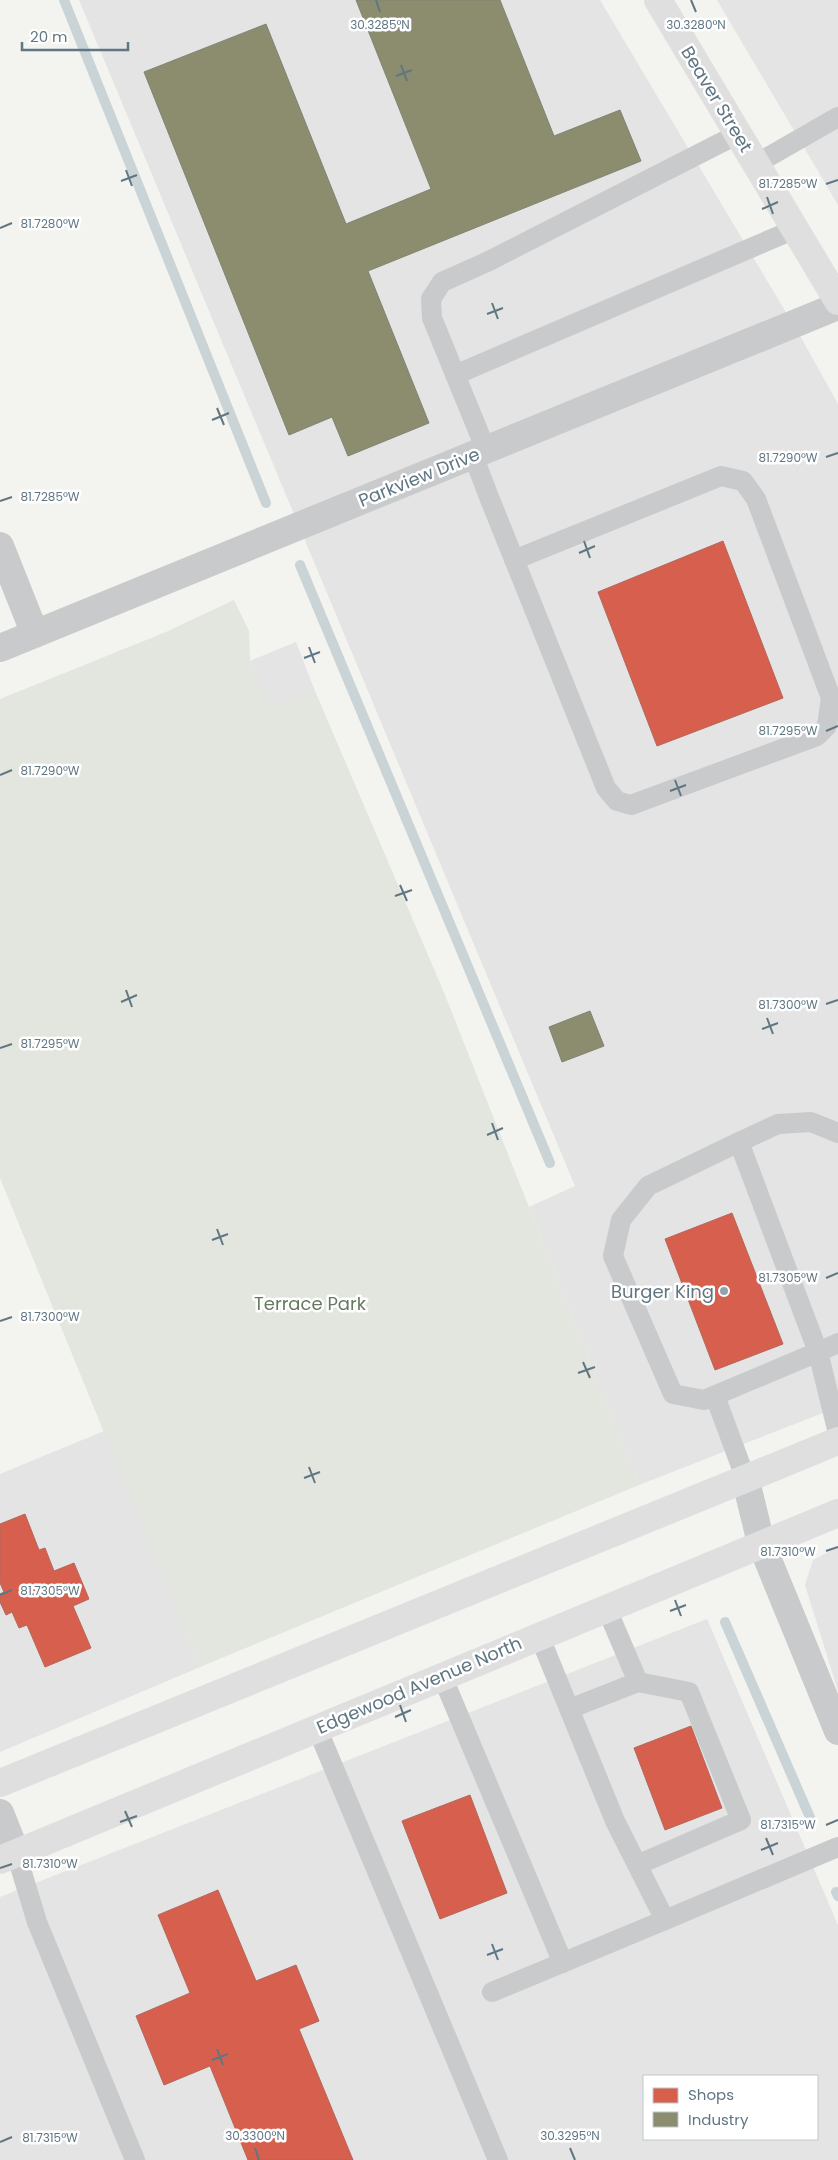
<svg xmlns="http://www.w3.org/2000/svg" width="838" height="2160" font-family="Poppins,sans-serif">
  <style>
    .built { fill: #e3e4e3; fill-rule: evenodd }
    .green { fill: #e2e6de }
    .shops { fill: #d6604d; stroke: #b3675d }
    .industry { fill: #8c8c6e; stroke: #7f8574 }
    .lines { fill: none; stroke-linecap: round; stroke-linejoin: round }
    .stream { stroke: #cad4d6; stroke-width: 10 }
    .lane { stroke: #c8cacb; stroke-width: 20 }
    .street { stroke: #c8cacb; stroke-width: 28 }
    .primary { stroke: #dedfde; stroke-width: 28 }
    .ticks { fill: none; stroke: #617683; stroke-width: 2 }
    .poi-dot { fill: #94a2a9; stroke: #fff; stroke-width: 2 }
    .labels { text-anchor: middle; dominant-baseline: central; stroke-width: 5; stroke-linejoin: round; paint-order: stroke }
    .street-label { font-size: 18px; fill: #617683; stroke: #fff }
    .poi-label { font-size: 18px; fill: #617683; stroke: #fff; text-anchor: end }
    .park-label { font-size: 18px; fill: #677960; stroke: #fff }
    .ticks-label { font-size: 12px; text-anchor: middle; fill: #617683; stroke: #fff; stroke-width: 5; stroke-linejoin: round; paint-order: stroke }
  </style>
  <rect width="100%" height="100%" fill="#f3f3f0"/>
  <!-- built -->
  <path class="built" d="M79,0H600L803,341L838,404V1407L639,1485L529,1207L575,1186Z
    M717,0H838V205Z
    M296,642L315,691L269,710L250,661Z
    M104,1431L200,1667L0,1752V1474Z
    M838,1547V1691L805,1585L813,1560Z
    M707,1619L838,1925V2160H0V1897ZM644,2076H817V2139H644Z"/>
  <!-- green -->
  <path class="green" d="M234,600L249,631L250,661L269,709L315,691L443,990L639,1485L200,1667L0,1178V699L166,632Z"/>
  <!-- shops -->
  <path class="shops" d="M723,541L783,698L657,746L598,592Z
    M732,1213L783,1344L715,1370L665,1239Z
    M25,1514L39,1550L45,1548L54,1571L74,1563L89,1599L73,1606L91,1648L45,1667L27,1625L19,1628L12,1612L6,1615L0,1602V1594L4,1592L0,1583V1524Z
    M691,1726L722,1808L665,1830L634,1748Z
    M470,1795L507,1893L440,1919L402,1821Z
    M218,1890L256,1981L296,1965L319,2021L299,2029L353,2160H248L210,2066L164,2085L136,2016L190,1993L158,1915Z"/>
  <!-- industry -->
  <path class="industry" d="M356,0H500L554,136L620,110L641,161L368,271L429,423L348,456L332,417L289,435L144,72L266,24L346,224L431,189Z
    M590,1011L604,1046L562,1062L549,1027Z"/>
  <g class="lines">
    <!-- stream -->
    <path class="stream" d="M64,0L266,503
      M300,565L550,1163
      M725,1622L812,1822
      M836,1892L838,1896"/>
    <!-- lane -->
    <path class="lane" d="M756,164L838,117
      M455,375L795,229
      M486,450L432,318L431,299L442,282L489,261L738,134
      M473,455L489,497L606,788L617,801L631,805L817,736L827,726L831,698L756,499L743,481L721,476L514,560
      M838,1133L811,1122L778,1124L739,1142L818,1352L838,1343
      M739,1142L648,1186L621,1220L613,1256L673,1394L704,1400L818,1352L838,1433
      M715,1396L745,1477
      M606,1607L638,1682L689,1692L741,1820L637,1865
      M539,1635L615,1821L665,1920L838,1847
      M442,1676L563,1963
      M569,1709L638,1682
      M317,1728L498,2160
      M16,1853L37,1922L135,2160
      M492,1992L665,1920"/>
    <!-- street -->
    <path class="street" d="M0,546L35,634
      M0,648L838,306
      M745,1477L761,1543L838,1731
      M0,1813L16,1853"/>
    <!-- primary -->
    <path class="primary" d="M658,0L838,301
      M0,1783L838,1441
      M0,1860L838,1513"/>
  </g>
  <!-- ticks -->
  <path class="ticks" d="M376,0L380,12M691,0L696,12M401,65L407,81M396,76L412,70M126,170L132,186M121,181L137,175M826,184L838,180M767,197L773,214M762,209L778,202M0,228L12,223M492,303L498,319M487,314L503,308M217,408L224,425M212,420L229,413M826,457L838,453M0,501L12,497M584,541L590,558M579,553L595,546M309,647L315,663M304,658L320,652M826,731L838,726M0,775L12,770M675,780L681,796M670,791L686,785M400,885L407,901M395,896L412,890M126,990L132,1007M121,1002L137,995M826,1004L838,1000M767,1018L773,1034M762,1029L778,1023M0,1048L12,1044M492,1123L498,1140M487,1135L503,1128M217,1229L223,1245M212,1240L228,1234M826,1278L838,1273M0,1321L12,1317M583,1362L590,1378M578,1373L595,1367M309,1467L315,1483M304,1478L320,1472M826,1551L838,1547M0,1595L12,1590M675,1600L681,1616M670,1611L686,1605M400,1705L406,1722M395,1717L411,1710M125,1811L132,1827M120,1822L137,1816M826,1825L838,1820M766,1838L773,1855M761,1850L778,1843M0,1868L12,1864M492,1944L498,1960M487,1955L503,1949M217,2049L223,2065M212,2060L228,2054M0,2142L12,2137M255,2148L259,2160M570,2148L575,2160"/>
  <!-- markers -->
  <circle class="poi-dot" cx="724" cy="1291" r="5"/>
  <g class="labels">
    <!-- street labels -->
    <g class="street-label">
      <text transform="translate(717 99) rotate(59)">Beaver Street</text>
      <text transform="translate(419 477) rotate(-22)">Parkview Drive</text>
      <text transform="translate(419 1685) rotate(-23)">Edgewood Avenue North</text>
    </g>
    <!-- poi labels -->
    <g class="poi-label">
      <text x="714" y="1291">Burger King</text>
    </g>
    <!-- park labels -->
    <g class="park-label">
      <text x="310" y="1303">Terrace Park</text>
    </g>
  </g>
  <g class="ticks-label">
    <text x="380" y="29">30.3285°N</text>
    <text x="696" y="29">30.3280°N</text>
    <text x="788" y="188">81.7285°W</text>
    <text x="50" y="228">81.7280°W</text>
    <text x="788" y="462">81.7290°W</text>
    <text x="50" y="501">81.7285°W</text>
    <text x="788" y="735">81.7295°W</text>
    <text x="50" y="775">81.7290°W</text>
    <text x="788" y="1009">81.7300°W</text>
    <text x="50" y="1048">81.7295°W</text>
    <text x="788" y="1282">81.7305°W</text>
    <text x="50" y="1321">81.7300°W</text>
    <text x="788" y="1556">81.7310°W</text>
    <text x="50" y="1595">81.7305°W</text>
    <text x="788" y="1829">81.7315°W</text>
    <text x="50" y="1868">81.7310°W</text>
    <text x="255" y="2140">30.3300°N</text>
    <text x="570" y="2140">30.3295°N</text>
    <text x="50" y="2142">81.7315°W</text>
  </g>
  <!-- legend -->
  <rect x="643" y="2075" width="175" height="65" fill="#ffffff" stroke="#c0c8cd"/>
  <rect x="653" y="2088" width="25" height="15" fill="#d6604d" stroke="#c0c8cd"/>
  <text x="688" y="2100" font-size="15" fill="#617683">Shops</text>
  <rect x="653" y="2112" width="25" height="15" fill="#8c8c6e" stroke="#c0c8cd"/>
  <text x="688" y="2125" font-size="15" fill="#617683">Industry</text>
  <!-- scale -->
  <path d="M22 42v8h106v-8" fill="none" stroke="#617683" stroke-width="2.5"/>
  <text x="30" y="42" font-size="15" fill="#617683" stroke="#ffffff" stroke-width="4" paint-order="stroke">20 m</text>
</svg>
